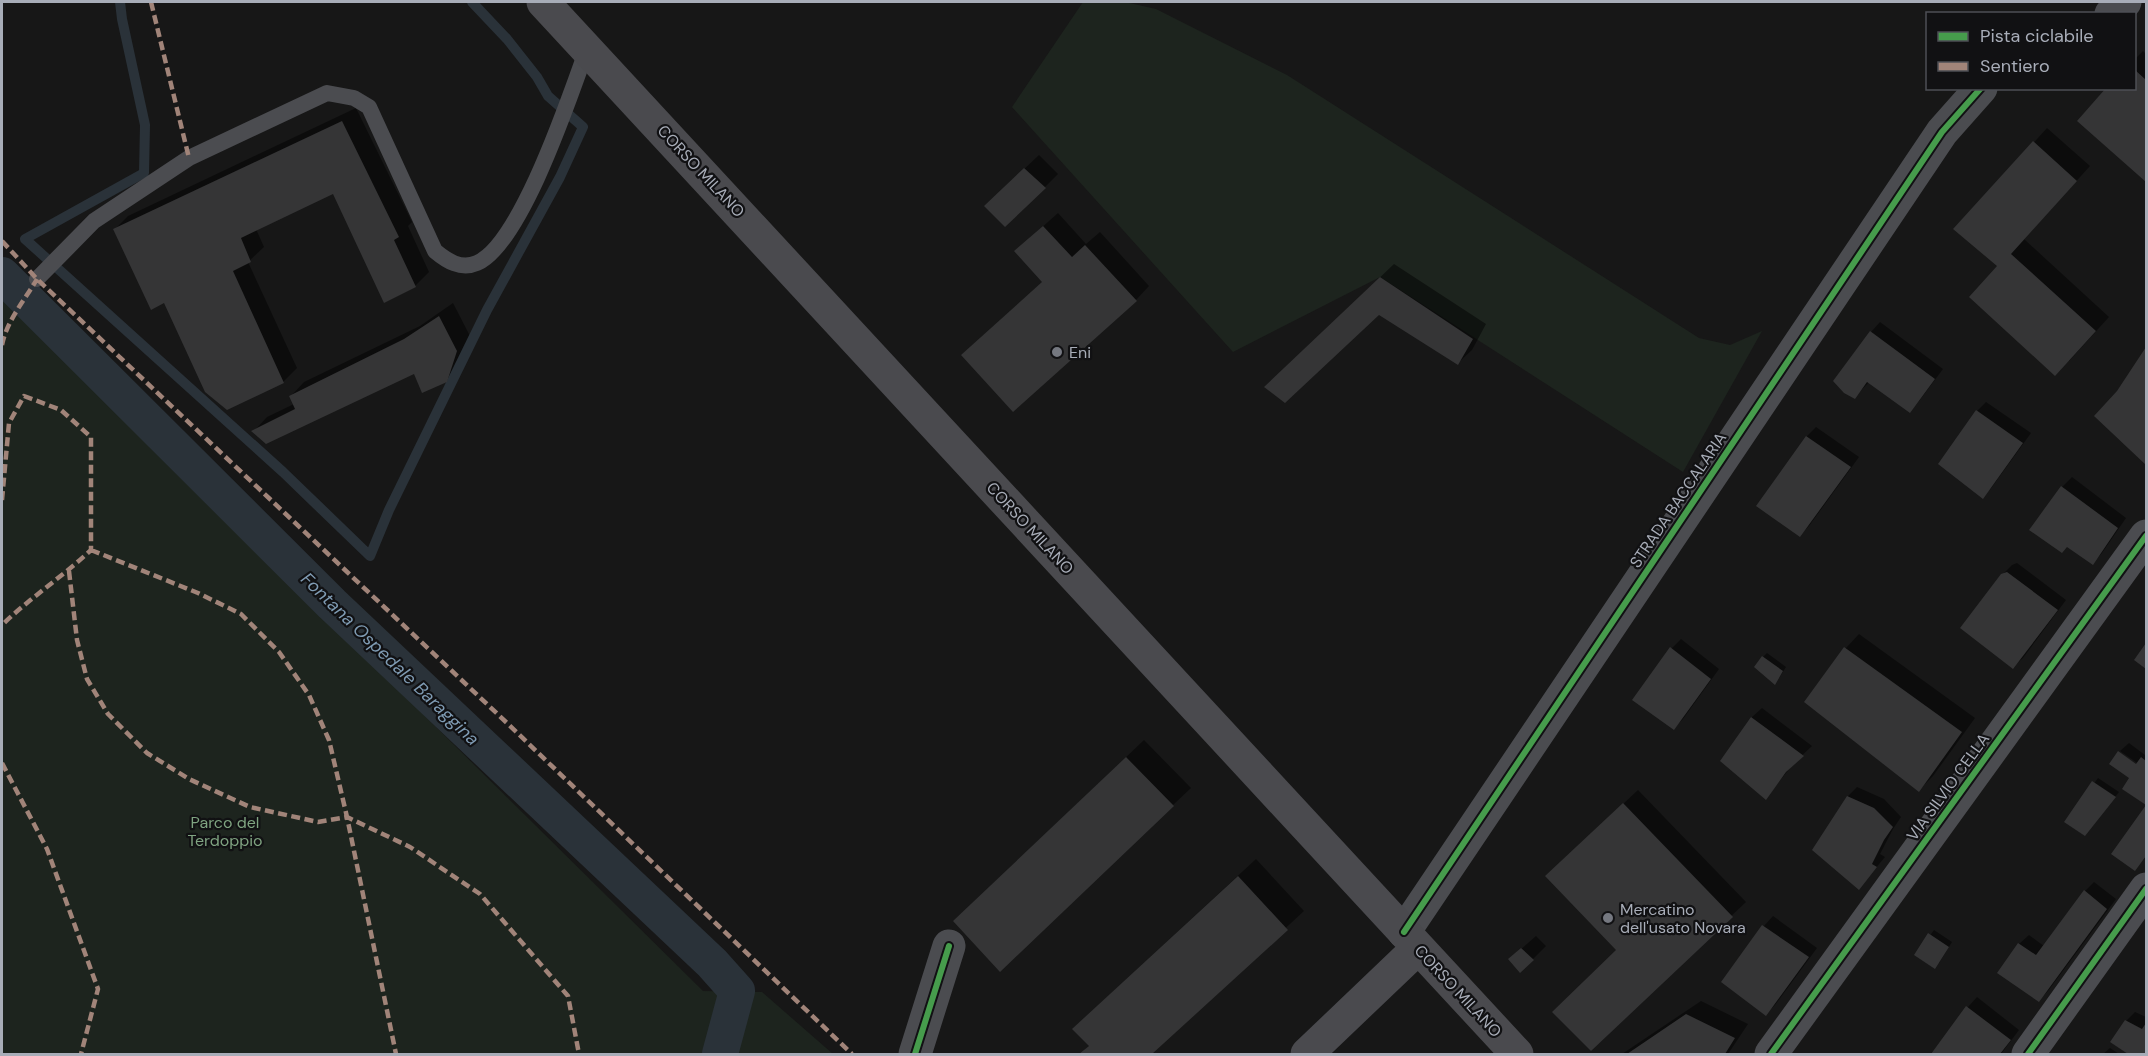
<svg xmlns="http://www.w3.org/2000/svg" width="2148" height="1056" font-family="'DM Sans',sans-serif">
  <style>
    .green { fill: #1d241e }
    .shadow { fill: #0007 }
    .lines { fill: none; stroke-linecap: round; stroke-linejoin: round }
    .stream { stroke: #2a3239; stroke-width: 10 }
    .canal { stroke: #2a3239; stroke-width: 36 }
    .building { fill: #353536 }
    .lane { stroke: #4b4c50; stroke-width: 16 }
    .street { stroke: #4b4c50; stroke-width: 33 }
    .secondary { stroke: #4a4a4e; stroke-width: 33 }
    .quiet { stroke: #a18479; stroke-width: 4.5; stroke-dasharray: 9 4.5; stroke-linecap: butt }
    .cycleway-casing { stroke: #111113; stroke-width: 10 }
    .cycleway { stroke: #469c4c; stroke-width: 6 }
    .poi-dot { fill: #757880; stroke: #111113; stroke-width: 2 }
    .labels { text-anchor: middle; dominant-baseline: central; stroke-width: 4.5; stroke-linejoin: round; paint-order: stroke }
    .street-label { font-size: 16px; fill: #a8adb8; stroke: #111113 }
    .poi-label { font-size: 16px; fill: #a8adb8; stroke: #111113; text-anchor: start }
    .park-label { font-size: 16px; fill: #7fa381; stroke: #111113 }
    .water-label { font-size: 18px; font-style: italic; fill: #7f9bb3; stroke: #111113 }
  </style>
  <rect width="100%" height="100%" fill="#171717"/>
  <!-- green -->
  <path class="green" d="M1083,2H1125L1156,9L1287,75L1699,338L1730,345L1762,331L1683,472L1380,277L1233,352L1012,107Z
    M2,298L703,991L762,992L833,1054H2Z"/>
  <!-- shadow -->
  <path class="shadow" d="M2143,51L2146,54V180L2079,120L2134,88V60Z
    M356,108L412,222L408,226L429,272L415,286L334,192L256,229L264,247L248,262L297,368L283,382L165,301L114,230L128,216Z
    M2047,128L2090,166L2024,239L2109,317L2069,361L2000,266L1955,229Z
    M1039,155L1058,174L1045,187L1000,192Z
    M1058,213L1086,244L1100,232L1149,286L1136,300L1043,282L1030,238Z
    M1394,264L1486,324L1472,350L1458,363L1379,313L1280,373Z
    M453,303L470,336L460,366L446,381L415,372L254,431L267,417L294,404L291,396L304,382L420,326Z
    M1880,322L1943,369L1919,401L1910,411L1869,382L1855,397L1835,381L1871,332Z
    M2146,350V463L2096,416L2118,392Z
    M1986,402L2031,433L1992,487L1983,497L1977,411Z
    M1816,427L1859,457L1809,526L1800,535L1758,506L1807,436Z
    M2072,477L2126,518L2102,553L2093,563L2067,546L2031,530L2062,487Z
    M2017,563L2066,600L2023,658L2013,667L2002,575L2012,565Z
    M1859,634L1975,718L1933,776L1919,790L1806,702L1846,648Z
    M1681,639L1719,669L1683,719L1674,728L1634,700L1672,648Z
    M1767,653L1786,667L1779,678L1763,657Z
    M1762,708L1812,746L1794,763L1766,798L1722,761L1752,717Z
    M1144,740L1191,788L1173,805L973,903Z
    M2129,743L2145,755L2146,753V804L2124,788L2143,767L2120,751Z
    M2098,778L2119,792L2089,830L2066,822Z
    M1857,787L1884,799L1901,817L1893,829L1880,854L1885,857L1859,888L1848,796Z
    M1638,790L1746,902L1591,1049L1617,950L1561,862Z
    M2146,807V857L2135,869L2113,854Z
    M1256,859L1304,911L1150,1054H1081L1090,1045L1092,1011Z
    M2094,882L2116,899L2048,991L2039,1000L2019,944L2029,935L2044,946L2085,891Z
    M1773,916L1817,948L1775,1005L1766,1014L1723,982L1764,926Z
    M1934,930L1952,942L1939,963L1916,955Z
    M1536,936L1546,946L1533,959H1510Z
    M1977,997L2019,1030L2001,1054H1933L1968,1007Z
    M1701,1001L1748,1024L1728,1054H1622Z
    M2135,1012L2146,1017V1054H2131L2112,1041L2126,1021Z
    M2110,1048L2119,1054H2103Z"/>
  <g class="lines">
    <!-- stream -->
    <path class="stream" d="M120,2L122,19L145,125L144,173L25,239L283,472L370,556L389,510L487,310L560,177L583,127L548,96L537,77L507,39L472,2"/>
    <!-- canal -->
    <path class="canal" d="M2,275L332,604L712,963L737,991L720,1054"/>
  </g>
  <!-- building -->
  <path class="building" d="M2134,69L2146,80V182L2077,121L2106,88H2134Z
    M342,121L399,237L394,240L416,287L384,303L333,194L241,238L251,262L233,271L284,383L227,410L205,392L164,303L151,310L113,229Z
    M2033,141L2077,181L2011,254L2096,331L2055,376L1969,297L1997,266L1953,229Z
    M1024,168L1046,188L1005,227L984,206Z
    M1043,226L1072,257L1085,245L1137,301L1013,412L961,355L1042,282L1014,251Z
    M1380,277L1473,339L1458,365L1379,315L1285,403L1264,387Z
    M439,316L457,351L447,382L422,393L414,374L266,444L251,431L295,409L289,396L404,339Z
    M1870,331L1935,379L1910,413L1867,382L1855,399L1844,393L1833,381Z
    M2146,347V465L2094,416L2117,391Z
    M1976,410L2023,443L1983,499L1938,464Z
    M1806,436L1851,467L1800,537L1756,506Z
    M2061,486L2118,528L2093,565L2067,547L2062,553L2029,530Z
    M2007,572L2058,610L2013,669L1960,628L2001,574Z
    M2146,643V669L2134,660Z
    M1670,647L1711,679L1674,730L1632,700Z
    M1844,647L1962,732L1919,792L1804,702Z
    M1762,656L1783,671L1775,685L1754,667Z
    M1751,717L1804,756L1786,772L1766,800L1720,761Z
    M2118,751L2136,764L2141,757L2146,761V856L2135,871L2111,854L2146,805L2122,789L2129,778L2109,764Z
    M1126,757L1174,806L1000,972L953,921Z
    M2092,781L2116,797L2085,836L2064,822Z
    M1847,796L1874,808L1893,827L1884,840L1872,864L1877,867L1859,890L1812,850Z
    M1623,803L1733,917L1591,1051L1552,1012L1616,950L1545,876Z
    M1238,876L1288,930L1152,1054H1079L1089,1046L1072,1029Z
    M2084,890L2107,909L2039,1002L1997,973L2018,943L2036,955Z
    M1762,925L1809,957L1766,1016L1721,982Z
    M1928,933L1949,947L1935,969L1914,955Z
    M1521,948L1534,960L1520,973L1508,959Z
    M1966,1006L2011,1040L2000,1054H1931Z
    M1686,1014L1735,1038L1725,1054H1627Z
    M2125,1020L2142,1029L2146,1023V1054H2128L2110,1042Z"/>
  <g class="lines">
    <!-- lane -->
    <path class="lane" d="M37,279L94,221L189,158L327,93L354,98L369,107L435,251C447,261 461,270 477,263C521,244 570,96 587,49"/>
    <!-- street -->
    <path class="street" d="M2111,14L2125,2
      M1404,932L1942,132L1981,88
      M915,1054L949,946
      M1771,1054L2146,536
      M2028,1054L2146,889"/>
    <!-- secondary -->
    <path class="secondary" d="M543,2L1517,1054
      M1307,1054L1418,948"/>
    <!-- quiet -->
    <path class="quiet" d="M151,2L189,158
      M2,241L37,279L507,723L852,1054
      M2,345C7,320 25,300 37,279
      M2,500L9,423L24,396L61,410L91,437V550C62,577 30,598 2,625
      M91,550L198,593L241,614L279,652L309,695L329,740L347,817L396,1054
      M69,571L77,640L87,679L108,714L147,753L189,779L250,807L318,822L347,817L410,847L480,894L568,996L579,1054
      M2,763L47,849L98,989L81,1054"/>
    <defs>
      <path id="cycleway" d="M1404,932L1942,132L1981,88
        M915,1054L949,946
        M1771,1054L2146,536
        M2028,1054L2146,889"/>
    </defs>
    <!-- cycleway casing -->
    <use href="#cycleway" class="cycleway-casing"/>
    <!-- cycleway -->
    <use href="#cycleway" class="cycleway"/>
  </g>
  <!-- markers -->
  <g class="poi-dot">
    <circle cx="1057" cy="352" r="6"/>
    <circle cx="1608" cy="918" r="6"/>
  </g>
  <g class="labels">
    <!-- street labels -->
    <g class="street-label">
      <text transform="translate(701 171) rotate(47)">CORSO MILANO</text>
      <text transform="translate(1678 500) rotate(-56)">STRADA BACCALARIA</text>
      <text transform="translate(1030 528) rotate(47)">CORSO MILANO</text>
      <text transform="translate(1948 787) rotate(-54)">VIA SILVIO CELLA</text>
      <text transform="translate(1458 991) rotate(47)">CORSO MILANO</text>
    </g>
    <!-- poi labels -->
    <g class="poi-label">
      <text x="1069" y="352">Eni</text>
      <text x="1620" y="909">Mercatino<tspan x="1620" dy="18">dell'usato Novara</tspan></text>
    </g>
    <!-- park labels -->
    <g class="park-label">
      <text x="225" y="822">Parco del<tspan x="225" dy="18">Terdoppio</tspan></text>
    </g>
    <!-- water labels -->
    <g class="water-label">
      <text transform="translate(390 659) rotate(44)">Fontana Ospedale Baraggina</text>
    </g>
  </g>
  <!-- border -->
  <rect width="2148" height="1056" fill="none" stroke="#a8adb8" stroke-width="6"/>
  <!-- legend -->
  <rect x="1926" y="12" width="210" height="78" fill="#111113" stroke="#4d4f55" stroke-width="1.5"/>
  <rect x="1938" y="32" width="30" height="9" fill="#469c4c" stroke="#4d4f55" stroke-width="1.5"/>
  <text x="1980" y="42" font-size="18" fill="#a8adb8">Pista ciclabile</text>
  <rect x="1938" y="62" width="30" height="9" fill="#a18479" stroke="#4d4f55" stroke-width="1.5"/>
  <text x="1980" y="72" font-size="18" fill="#a8adb8">Sentiero</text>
</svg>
